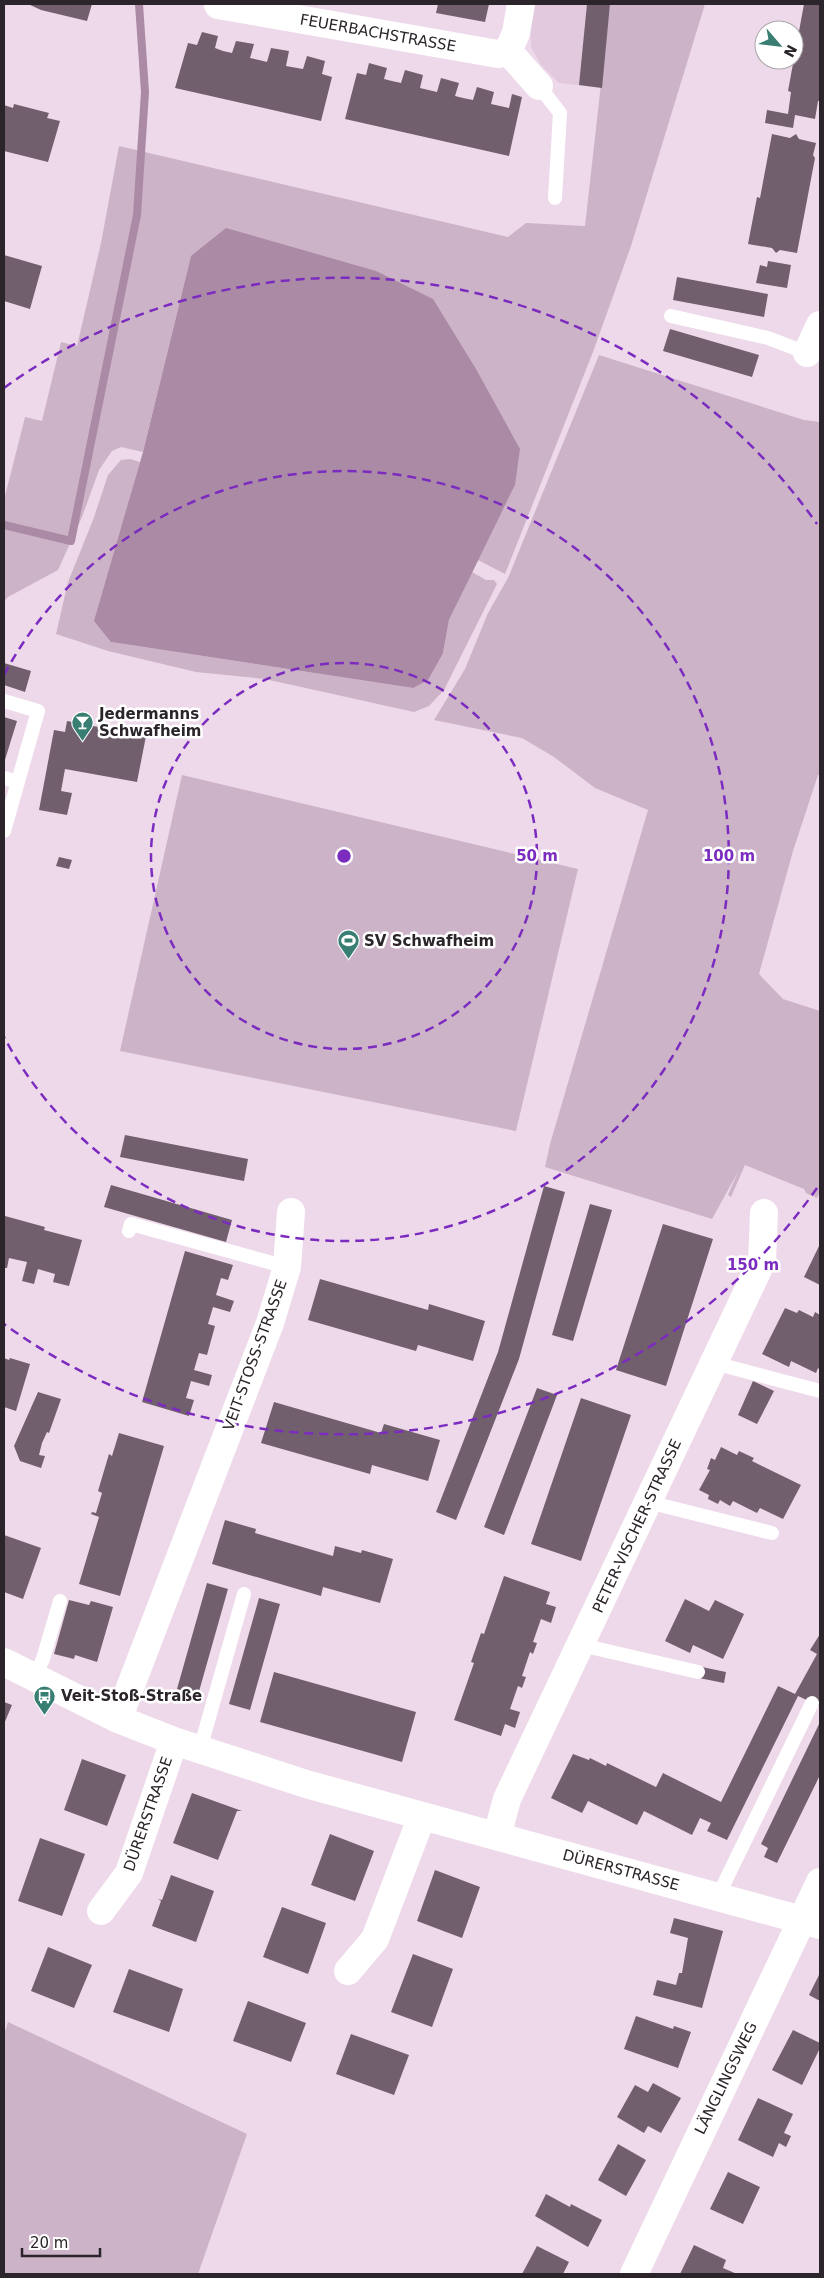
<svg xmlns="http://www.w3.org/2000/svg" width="824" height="2278" font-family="'DejaVu Sans',sans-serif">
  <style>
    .built { fill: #e2c9de }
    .green { fill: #cdb3c8 }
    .water { fill: #aa8aa4 }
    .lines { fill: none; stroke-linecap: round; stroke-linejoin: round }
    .stream { stroke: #aa8aa4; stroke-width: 8 }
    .building { fill: #715f6d }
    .lane { stroke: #fff; stroke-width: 14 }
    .street { stroke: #fff; stroke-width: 28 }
    .ring { fill: none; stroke: #7b2cbf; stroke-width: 2.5; stroke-dasharray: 9 6 }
    .labels { text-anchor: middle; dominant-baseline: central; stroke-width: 5; stroke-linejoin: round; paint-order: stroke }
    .street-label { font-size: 15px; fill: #2b242a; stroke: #fff }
    .poi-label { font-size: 15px; font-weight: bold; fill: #2b242a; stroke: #fff; text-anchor: start }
    .centre { fill: #7b2cbf; stroke: #fff; stroke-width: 2.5 }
    .ring-label { font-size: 15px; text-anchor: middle; font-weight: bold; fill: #7b2cbf; stroke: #fff; stroke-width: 5; stroke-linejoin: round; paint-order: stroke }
  </style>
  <rect width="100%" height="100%" fill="#eed9ea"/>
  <!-- built -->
  <path class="built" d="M533,4H610L602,88L559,83L541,65L531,47L530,23Z"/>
  <!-- green -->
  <path class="green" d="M610,4H705L631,246L593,352L505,574L478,560L515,485L191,256L143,452L121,447L112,451L99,470L82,517L58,570L8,597L4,602V500L25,417L42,421L61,342L77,346L101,243L119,146L508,237L526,223L585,226Z
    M599,355L804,420L820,422V775H818L793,851L759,974L783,999L820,1011V1191L817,1198L806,1193L804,1189L745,1165L731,1197L728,1195L738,1172L712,1219L545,1167L550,1144L648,810L595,788L554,757L522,738L434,720L465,669L488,613L508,578Z
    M130,459L140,462L132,491L111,642L413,688L443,653L449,620L472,572L486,580H494L497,584L444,690L429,706L414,712L265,679L196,672L108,651L56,634L68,582L93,520L108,475L121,460Z
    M182,775L578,869L516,1131L120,1051Z
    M8,2022L247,2134L198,2274H4V2035Z"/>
  <!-- water -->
  <path class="water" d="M226,228L376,271L433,299L476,369L520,449L515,485L449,620L443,653L428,680L413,688L111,642L94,621L143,452L191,256Z"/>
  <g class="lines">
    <!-- stream -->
    <path class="stream" d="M4,525L71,541L137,215L145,92L139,4"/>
  </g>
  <!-- building -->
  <path class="building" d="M28,4H92L87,21L41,10Z
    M438,4H489L485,22L436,13Z
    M587,4H610L602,88L579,85Z
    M804,4H820V101H818L815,119L795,115L793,128L765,123L767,110L788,114L791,92L788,91Z
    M202,32L218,36L215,48L223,51L232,53L236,41L254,44L250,58L259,60L267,62L271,48L289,51L286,66L303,69L307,56L325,61L322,74L332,77L321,121L175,88L188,43L197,45Z
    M369,63L387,68L384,79L392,81L401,83L405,70L423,75L420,88L437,92L441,78L459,83L455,96L463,98L473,100L477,87L494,92L491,104L509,108L512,94L522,97L509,156L345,119L357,73L366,75Z
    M14,104L49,113L47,118L60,121L48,162L4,151V105L13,108Z
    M772,134L790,138L796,134L799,139L816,143L813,155L815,158L797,253L780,250L776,253L772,248L748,244L757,197L760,198Z
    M4,255L42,266L30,309L4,301Z
    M768,261L791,265L787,288L756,283L760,265L767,267Z
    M677,277L768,294L764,317L673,300Z
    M670,329L759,355L752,377L663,351Z
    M4,663L31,671L25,692L4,685Z
    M4,717L17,721L4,763Z
    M67,721L146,736L137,782L65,769L61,791L72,793L67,815L39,810L54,730L65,732Z
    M59,857L72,860L69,869L56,866Z
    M125,1135L248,1159L244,1181L120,1157Z
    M111,1185L232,1220L226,1242L104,1207Z
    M544,1186L565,1192L519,1359L456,1520L436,1512L498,1352Z
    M590,1204L612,1210L573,1341L552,1335Z
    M5,1216L45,1227L44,1230L82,1240L69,1286L53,1282L55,1274L38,1269L34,1284L22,1281L27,1262L9,1258L7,1268H4Z
    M663,1224L713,1239L666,1386L616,1370Z
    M820,1244V1285L804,1277Z
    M185,1251L233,1265L228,1280L221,1278L216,1295L234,1301L230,1312L213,1307L208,1324L215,1326L207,1355L199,1353L194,1370L212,1375L209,1386L191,1381L186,1398L194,1400L189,1416L142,1402Z
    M320,1279L428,1310L429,1304L485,1321L473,1361L418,1345L416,1351L308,1320Z
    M785,1308L797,1313L799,1310L813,1317L815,1312L820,1315V1370L818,1368L816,1373L791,1361L789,1367L762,1354Z
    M4,1358L9,1360L10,1358L30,1364L16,1411L4,1407Z
    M753,1381L774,1391L757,1424L738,1415Z
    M537,1388L557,1395L504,1535L484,1527Z
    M38,1392L61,1399L49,1433L47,1432L42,1443L39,1455L45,1456L41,1468L20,1461L14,1446Z
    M581,1398L631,1415L581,1561L531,1544Z
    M274,1402L381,1433L384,1424L440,1440L428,1481L372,1465L370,1474L261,1443Z
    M119,1433L164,1446L120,1596L79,1584L99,1517L91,1514L92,1512L96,1513L102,1493L98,1491L109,1454L112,1456Z
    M721,1447L737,1455L739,1451L754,1458L752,1461L801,1485L783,1519L760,1508L757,1513L733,1501L730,1506L720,1500L718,1504L708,1499L709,1495L699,1490L710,1470L707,1469L711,1458L715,1460Z
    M225,1520L256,1529L255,1533L333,1556L335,1546L361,1553L362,1550L393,1559L380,1603L323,1587L321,1596L212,1564Z
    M4,1535L41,1548L23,1599L4,1592Z
    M504,1576L550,1592L546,1604L556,1607L551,1623L541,1619L533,1642L537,1643L533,1654L530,1652L522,1676L526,1677L522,1688L518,1686L510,1709L520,1712L515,1728L505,1724L501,1736L454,1720L474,1663L471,1662L481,1633L484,1634Z
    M207,1583L228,1589L198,1695L177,1689Z
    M259,1598L280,1604L250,1710L229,1704Z
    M685,1599L709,1611L715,1600L744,1614L723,1659L693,1645L690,1653L665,1641Z
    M69,1600L89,1605L91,1601L113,1607L97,1662L75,1655L74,1659L54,1654Z
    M820,1634V1706L798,1696L727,1840L707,1831L711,1823L700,1818L692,1835L644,1811L637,1825L588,1801L582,1813L551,1798L573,1754L589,1760L590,1758L606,1766L607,1763L656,1787L663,1773L721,1802L778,1686L795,1694L817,1654L810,1650Z
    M702,1667L726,1672L724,1683L699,1678Z
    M274,1672L416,1712L402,1762L260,1722Z
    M4,1702L12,1705L4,1724Z
    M820,1722V1775L777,1863L764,1857L768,1848L761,1844Z
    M82,1759L126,1775L107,1826L64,1810Z
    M192,1793L242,1811H237L218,1860L173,1843Z
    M330,1834L374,1851L355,1901L311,1885Z
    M40,1838L85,1854L62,1916L18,1901Z
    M435,1870L480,1887L462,1938L417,1921Z
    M171,1875L214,1891L196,1942L152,1926L161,1901L158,1899L162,1900Z
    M282,1907L326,1923L308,1974L263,1957Z
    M674,1918L723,1931L702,2008L653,1995L657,1980L676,1985L679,1973H682L688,1938L670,1933Z
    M48,1947L92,1965L74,2008L31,1991Z
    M413,1954L453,1969L432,2027L391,2012Z
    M129,1969L183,1989L169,2032L113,2012Z
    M820,1973V2001L809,1995Z
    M248,2001L306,2023L291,2062L233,2041Z
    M636,2016L673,2029L674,2026L691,2032L678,2068L624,2049Z
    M793,2030L820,2043V2048L802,2085L772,2070Z
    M351,2034L409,2055L394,2095L336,2074Z
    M653,2083L681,2098L661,2133L648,2126L644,2133L617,2117L635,2085L648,2092Z
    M758,2098L793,2114L784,2133L791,2136L786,2147L779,2143L773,2157L738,2140Z
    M618,2144L646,2160L626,2196L598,2180Z
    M728,2172L760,2187L743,2224L710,2209Z
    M546,2194L570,2207L571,2204L602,2220L588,2247L535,2216Z
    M694,2245L726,2260L723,2268L737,2274H680Z
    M537,2246L569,2262L563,2274H522Z"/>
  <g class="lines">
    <!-- lane -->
    <path class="lane" d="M539,86L560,113L555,198
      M671,316L768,338L807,353
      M4,701L38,711L4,831
      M4,778L18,782
      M129,1231L131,1224L287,1267
      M714,1363L820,1391
      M648,1502L772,1533
      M581,1645L698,1672
      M34,1678L43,1659L60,1601
      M200,1749L244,1594
      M718,1896L812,1703"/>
    <!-- street -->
    <path class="street" d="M218,5L498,54L508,51L516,33L521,4
      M508,51L539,86
      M807,353L820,325
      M4,1662L118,1719L174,1741L306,1784L820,1925
      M118,1719L270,1323L287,1267L291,1212
      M497,1836L507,1799L762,1261L764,1213
      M101,1911L129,1873L174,1741
      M348,1971L375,1939L422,1816
      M634,2274L820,1882"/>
  </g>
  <!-- distance rings -->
  <g class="ring">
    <circle cx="344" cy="856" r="193"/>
    <path d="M4 675A385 385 0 1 1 4 1037"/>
    <path d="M817 1188A578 578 0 0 1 4 1324M4 388A578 578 0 0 1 817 524"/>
  </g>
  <!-- icons -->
  <defs>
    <symbol id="bar-pin" viewBox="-11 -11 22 30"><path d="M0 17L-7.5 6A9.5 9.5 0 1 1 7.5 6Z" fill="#387e73" stroke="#fff"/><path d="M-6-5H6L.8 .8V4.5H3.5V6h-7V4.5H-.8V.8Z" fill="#fff"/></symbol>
    <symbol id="stadium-pin" viewBox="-11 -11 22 30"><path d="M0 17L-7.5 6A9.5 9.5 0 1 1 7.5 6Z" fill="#387e73" stroke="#fff"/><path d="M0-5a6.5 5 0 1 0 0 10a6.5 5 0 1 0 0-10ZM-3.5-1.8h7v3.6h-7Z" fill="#fff"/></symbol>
    <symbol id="bus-pin" viewBox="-11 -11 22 30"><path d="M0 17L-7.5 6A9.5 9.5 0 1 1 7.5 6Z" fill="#387e73" stroke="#fff"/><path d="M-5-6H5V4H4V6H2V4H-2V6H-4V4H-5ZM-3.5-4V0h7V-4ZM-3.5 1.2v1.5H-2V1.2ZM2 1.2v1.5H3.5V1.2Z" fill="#fff"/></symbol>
  </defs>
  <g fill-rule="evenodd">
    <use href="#bar-pin" x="70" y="710" width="25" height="34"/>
    <use href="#stadium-pin" x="336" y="928" width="25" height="34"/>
    <use href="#bus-pin" x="32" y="1684" width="25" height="34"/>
  </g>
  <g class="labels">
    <!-- street labels -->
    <g class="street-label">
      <text transform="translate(378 33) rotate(10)">FEUERBACHSTRASSE</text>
      <text transform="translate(255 1355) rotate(-70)">VEIT-STOSS-STRASSE</text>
      <text transform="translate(637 1526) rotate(-65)">PETER-VISCHER-STRASSE</text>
      <text transform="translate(148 1814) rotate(-71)">DÜRERSTRASSE</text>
      <text transform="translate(621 1870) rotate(15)">DÜRERSTRASSE</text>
      <text transform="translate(726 2078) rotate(-64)">LÄNGLINGSWEG</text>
    </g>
    <!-- poi labels -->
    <g class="poi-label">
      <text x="99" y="714">Jedermanns<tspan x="99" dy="17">Schwafheim</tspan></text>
      <text x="364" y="941">SV Schwafheim</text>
      <text x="61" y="1696">Veit-Stoß-Straße</text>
    </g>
  </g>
  <circle cx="344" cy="856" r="8" class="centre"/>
  <g class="ring-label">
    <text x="537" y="861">50 m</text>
    <text x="729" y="861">100 m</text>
    <text x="753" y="1270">150 m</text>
  </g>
  <!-- border -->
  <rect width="824" height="2278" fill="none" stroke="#2b242a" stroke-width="10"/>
  <!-- north arrow -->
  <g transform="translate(779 45) rotate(118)"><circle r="24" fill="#ffffff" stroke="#aaa7aa"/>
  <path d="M0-4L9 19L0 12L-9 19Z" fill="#387e73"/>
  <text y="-8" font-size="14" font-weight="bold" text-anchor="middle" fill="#2b242a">N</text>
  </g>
  <!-- scale -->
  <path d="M22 2248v8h78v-8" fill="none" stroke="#2b242a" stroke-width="2.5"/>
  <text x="30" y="2248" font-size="15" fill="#2b242a" stroke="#ffffff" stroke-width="4" paint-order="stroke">20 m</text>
</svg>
